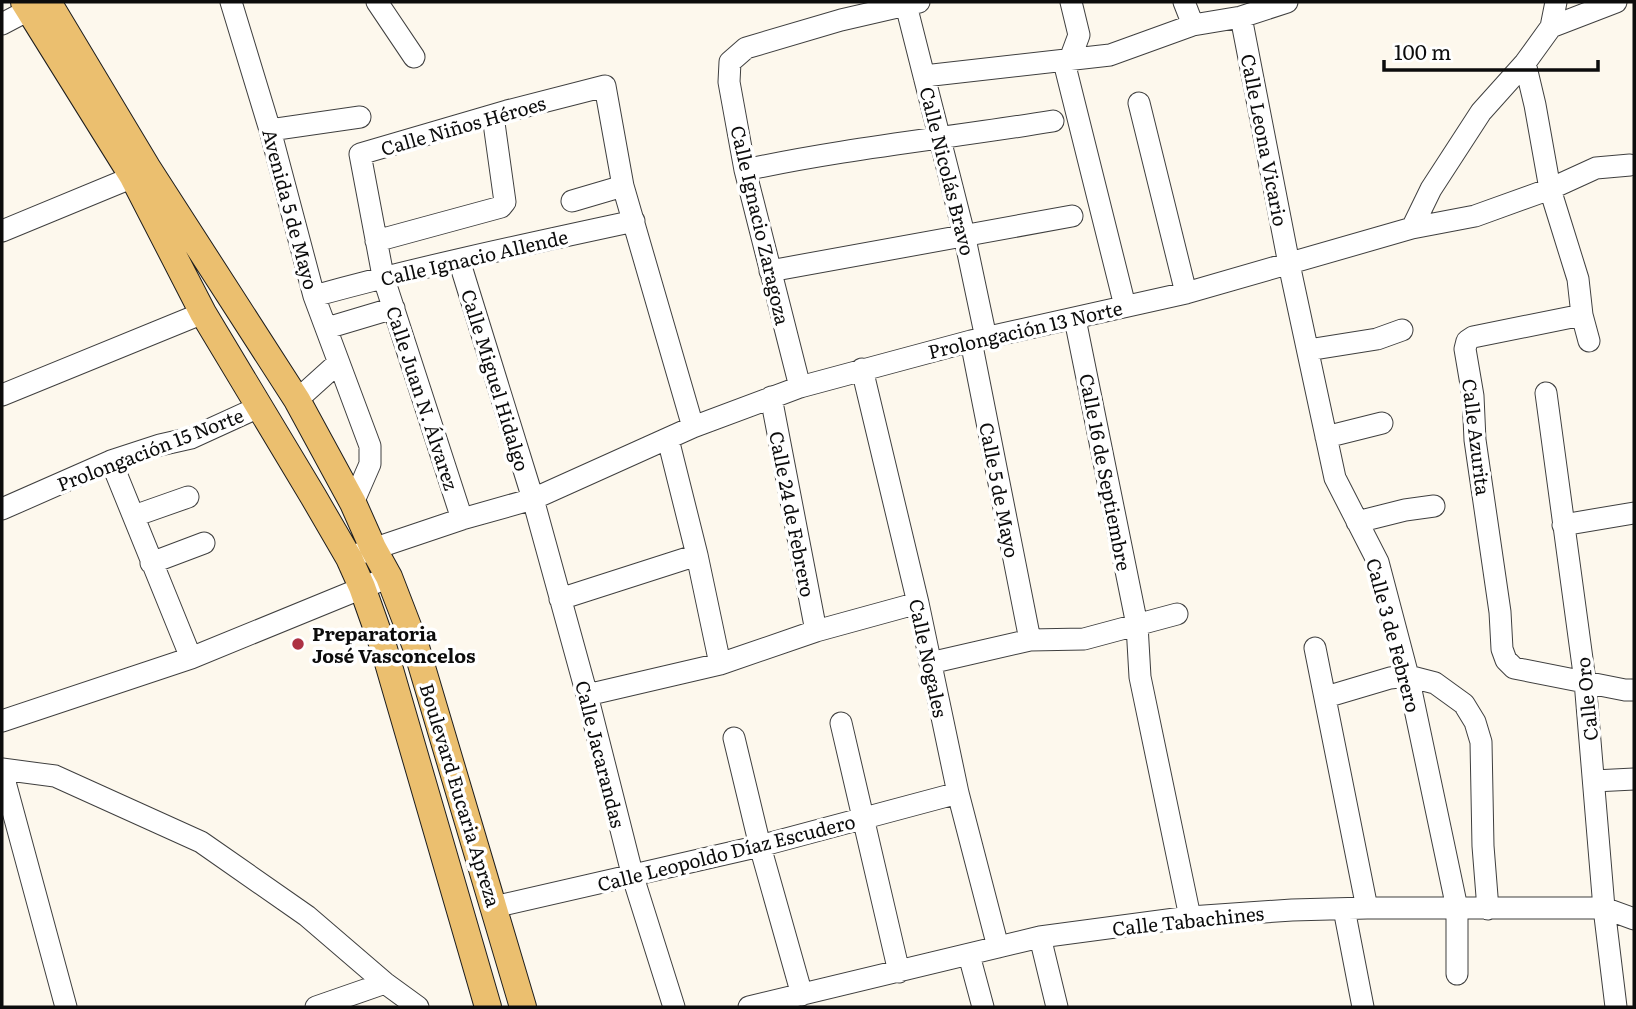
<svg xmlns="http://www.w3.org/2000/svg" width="1636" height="1009" font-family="Literata,serif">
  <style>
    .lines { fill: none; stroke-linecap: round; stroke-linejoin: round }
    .minor-casing { stroke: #3f3f3f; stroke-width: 23 }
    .major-casing { stroke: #1d1d1d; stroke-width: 28 }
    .minor { stroke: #fff; stroke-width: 21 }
    .major { stroke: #ebbf6f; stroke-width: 26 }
    .poi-dot { fill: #ad3245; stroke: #fff; stroke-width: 2.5 }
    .labels { text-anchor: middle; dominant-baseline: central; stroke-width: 7; stroke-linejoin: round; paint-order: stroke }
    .street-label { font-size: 19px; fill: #0c0c0c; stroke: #fff }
    .poi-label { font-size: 19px; font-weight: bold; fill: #0c0c0c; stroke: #fff; text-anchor: start }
  </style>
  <rect width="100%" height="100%" fill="#fdf8ed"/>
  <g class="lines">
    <defs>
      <path id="minor" d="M231,2L270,130L314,296L370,446V464L353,503
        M377,2L414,57
        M1071,2L1079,35L1066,70L1125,306
        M1184,2L1193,25
        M906,5L964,234L986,338
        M1241,17L1289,264L1335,478L1378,562L1408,676L1457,908V974
        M2,24L40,4
        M1551,27L1556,2
        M1525,63L1535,105L1550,189L1578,279L1582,315L1589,341
        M924,76L1110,55L1193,25L1241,17L1287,2
        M1139,103L1186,293
        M270,130L360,117
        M745,170C846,148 950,138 1053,121
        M572,201L623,186
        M1412,228L1475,216L1550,189L1596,168L1630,165
        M2,231L133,177
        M376,241L501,207L505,202L493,116
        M459,260L533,499L587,695L633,877L674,1007
        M770,271L1072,216
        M314,296C419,267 527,244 634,221
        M1582,315L1473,337L1467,341L1465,349L1473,396L1475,440L1500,612L1502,649L1506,660L1514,668L1625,690H1634
        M1075,319L1137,625L1140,677L1190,917
        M327,328L394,308
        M971,341L1030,640
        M1308,350L1377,339L1402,330
        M862,369L918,603L958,793L998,947
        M800,387L745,170L729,82L730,62L746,48L841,20L919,2
        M1546,393L1585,681L1604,908L1616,1007
        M2,395L203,313
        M771,397L816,631
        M297,400L338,363
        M1326,437L1382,423
        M668,439L697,555L720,664
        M111,461L191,658
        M2,509L111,461L160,445L191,438L261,406
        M134,516L188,497
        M462,519L383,276L360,154L507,111L605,86L623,186L693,427
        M1357,522L1405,510L1434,506
        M1563,525L1634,513
        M361,553L462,519L533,499L693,427L800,387L971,341L1186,293L1412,228L1431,189L1481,112L1525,63L1551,27L1616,2
        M151,563L204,543
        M560,599L697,555
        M1315,648L1367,908
        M930,663L1030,640L1084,639L1177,614
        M587,695L720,664L816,631L918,603
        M1326,697L1390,678L1408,676L1435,683L1464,704L1475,722L1481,742L1483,846L1488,909
        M2,721L191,658L389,577
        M841,723L899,972
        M734,738L760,846L802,995
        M2,769L55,776L201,842L307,916L385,983L418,1007
        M2,771L66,1007
        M1594,781L1634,779
        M494,907L760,846L958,793
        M1344,909L1363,1007
        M1040,937L1057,1007
        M969,955L983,1007
        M316,1007L385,983
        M749,1007L1040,937L1190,917L1292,910L1367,908H1604L1634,919"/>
      <path id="major" d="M24,2L133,177L203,313L313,496L349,558L362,587L384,649L488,1007
        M48,2L147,167L297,400L353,503L373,548L389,577L416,647L523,1007"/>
    </defs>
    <!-- minor casing -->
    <use href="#minor" class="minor-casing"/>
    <!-- major casing -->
    <use href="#major" class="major-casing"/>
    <!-- minor -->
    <use href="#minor" class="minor"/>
    <!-- major -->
    <use href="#major" class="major"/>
  </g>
  <!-- markers -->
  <circle class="poi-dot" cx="298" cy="644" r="7"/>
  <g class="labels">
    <!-- street labels -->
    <g class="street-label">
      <text transform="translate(463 125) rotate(-16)">Calle Niños Héroes</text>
      <text transform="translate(1265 140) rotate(79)">Calle Leona Vicario</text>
      <text transform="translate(948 171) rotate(76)">Calle Nicolás Bravo</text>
      <text transform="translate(291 209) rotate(75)">Avenida 5 de Mayo</text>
      <text transform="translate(761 225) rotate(77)">Calle Ignacio Zaragoza</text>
      <text transform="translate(474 257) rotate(-13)">Calle Ignacio Allende</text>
      <text transform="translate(1025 329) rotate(-13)">Prolongación 13 Norte</text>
      <text transform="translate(496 380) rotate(73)">Calle Miguel Hidalgo</text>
      <text transform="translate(423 398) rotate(72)">Calle Juan N. Álvarez</text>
      <text transform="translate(1477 437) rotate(83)">Calle Azurita</text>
      <text transform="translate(150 449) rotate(-21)">Prolongación 15 Norte</text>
      <text transform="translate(1106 472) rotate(79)">Calle 16 de Septiembre</text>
      <text transform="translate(1000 490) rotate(79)">Calle 5 de Mayo</text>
      <text transform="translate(793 514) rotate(79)">Calle 24 de Febrero</text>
      <text transform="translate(1394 635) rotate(75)">Calle 3 de Febrero</text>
      <text transform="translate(929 658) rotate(78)">Calle Nogales</text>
      <text transform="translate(1586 699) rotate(-96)">Calle Oro</text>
      <text transform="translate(601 754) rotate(76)">Calle Jacarandas</text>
      <text transform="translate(461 795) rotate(73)">Boulevard Eucaria Apreza</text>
      <text transform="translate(726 852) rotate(-14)">Calle Leopoldo Díaz Escudero</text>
      <text transform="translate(1188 920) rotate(-6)">Calle Tabachines</text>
    </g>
    <!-- poi labels -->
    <g class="poi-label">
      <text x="312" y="633">Preparatoria<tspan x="312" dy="22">José Vasconcelos</tspan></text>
    </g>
  </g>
  <!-- border -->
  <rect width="1636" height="1009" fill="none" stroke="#0c0c0c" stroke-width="7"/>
  <!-- scale -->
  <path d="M1384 60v10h214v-10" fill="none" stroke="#0c0c0c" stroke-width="3.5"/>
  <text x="1394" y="60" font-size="21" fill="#0c0c0c" stroke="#ffffff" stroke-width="5" paint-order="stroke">100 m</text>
</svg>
